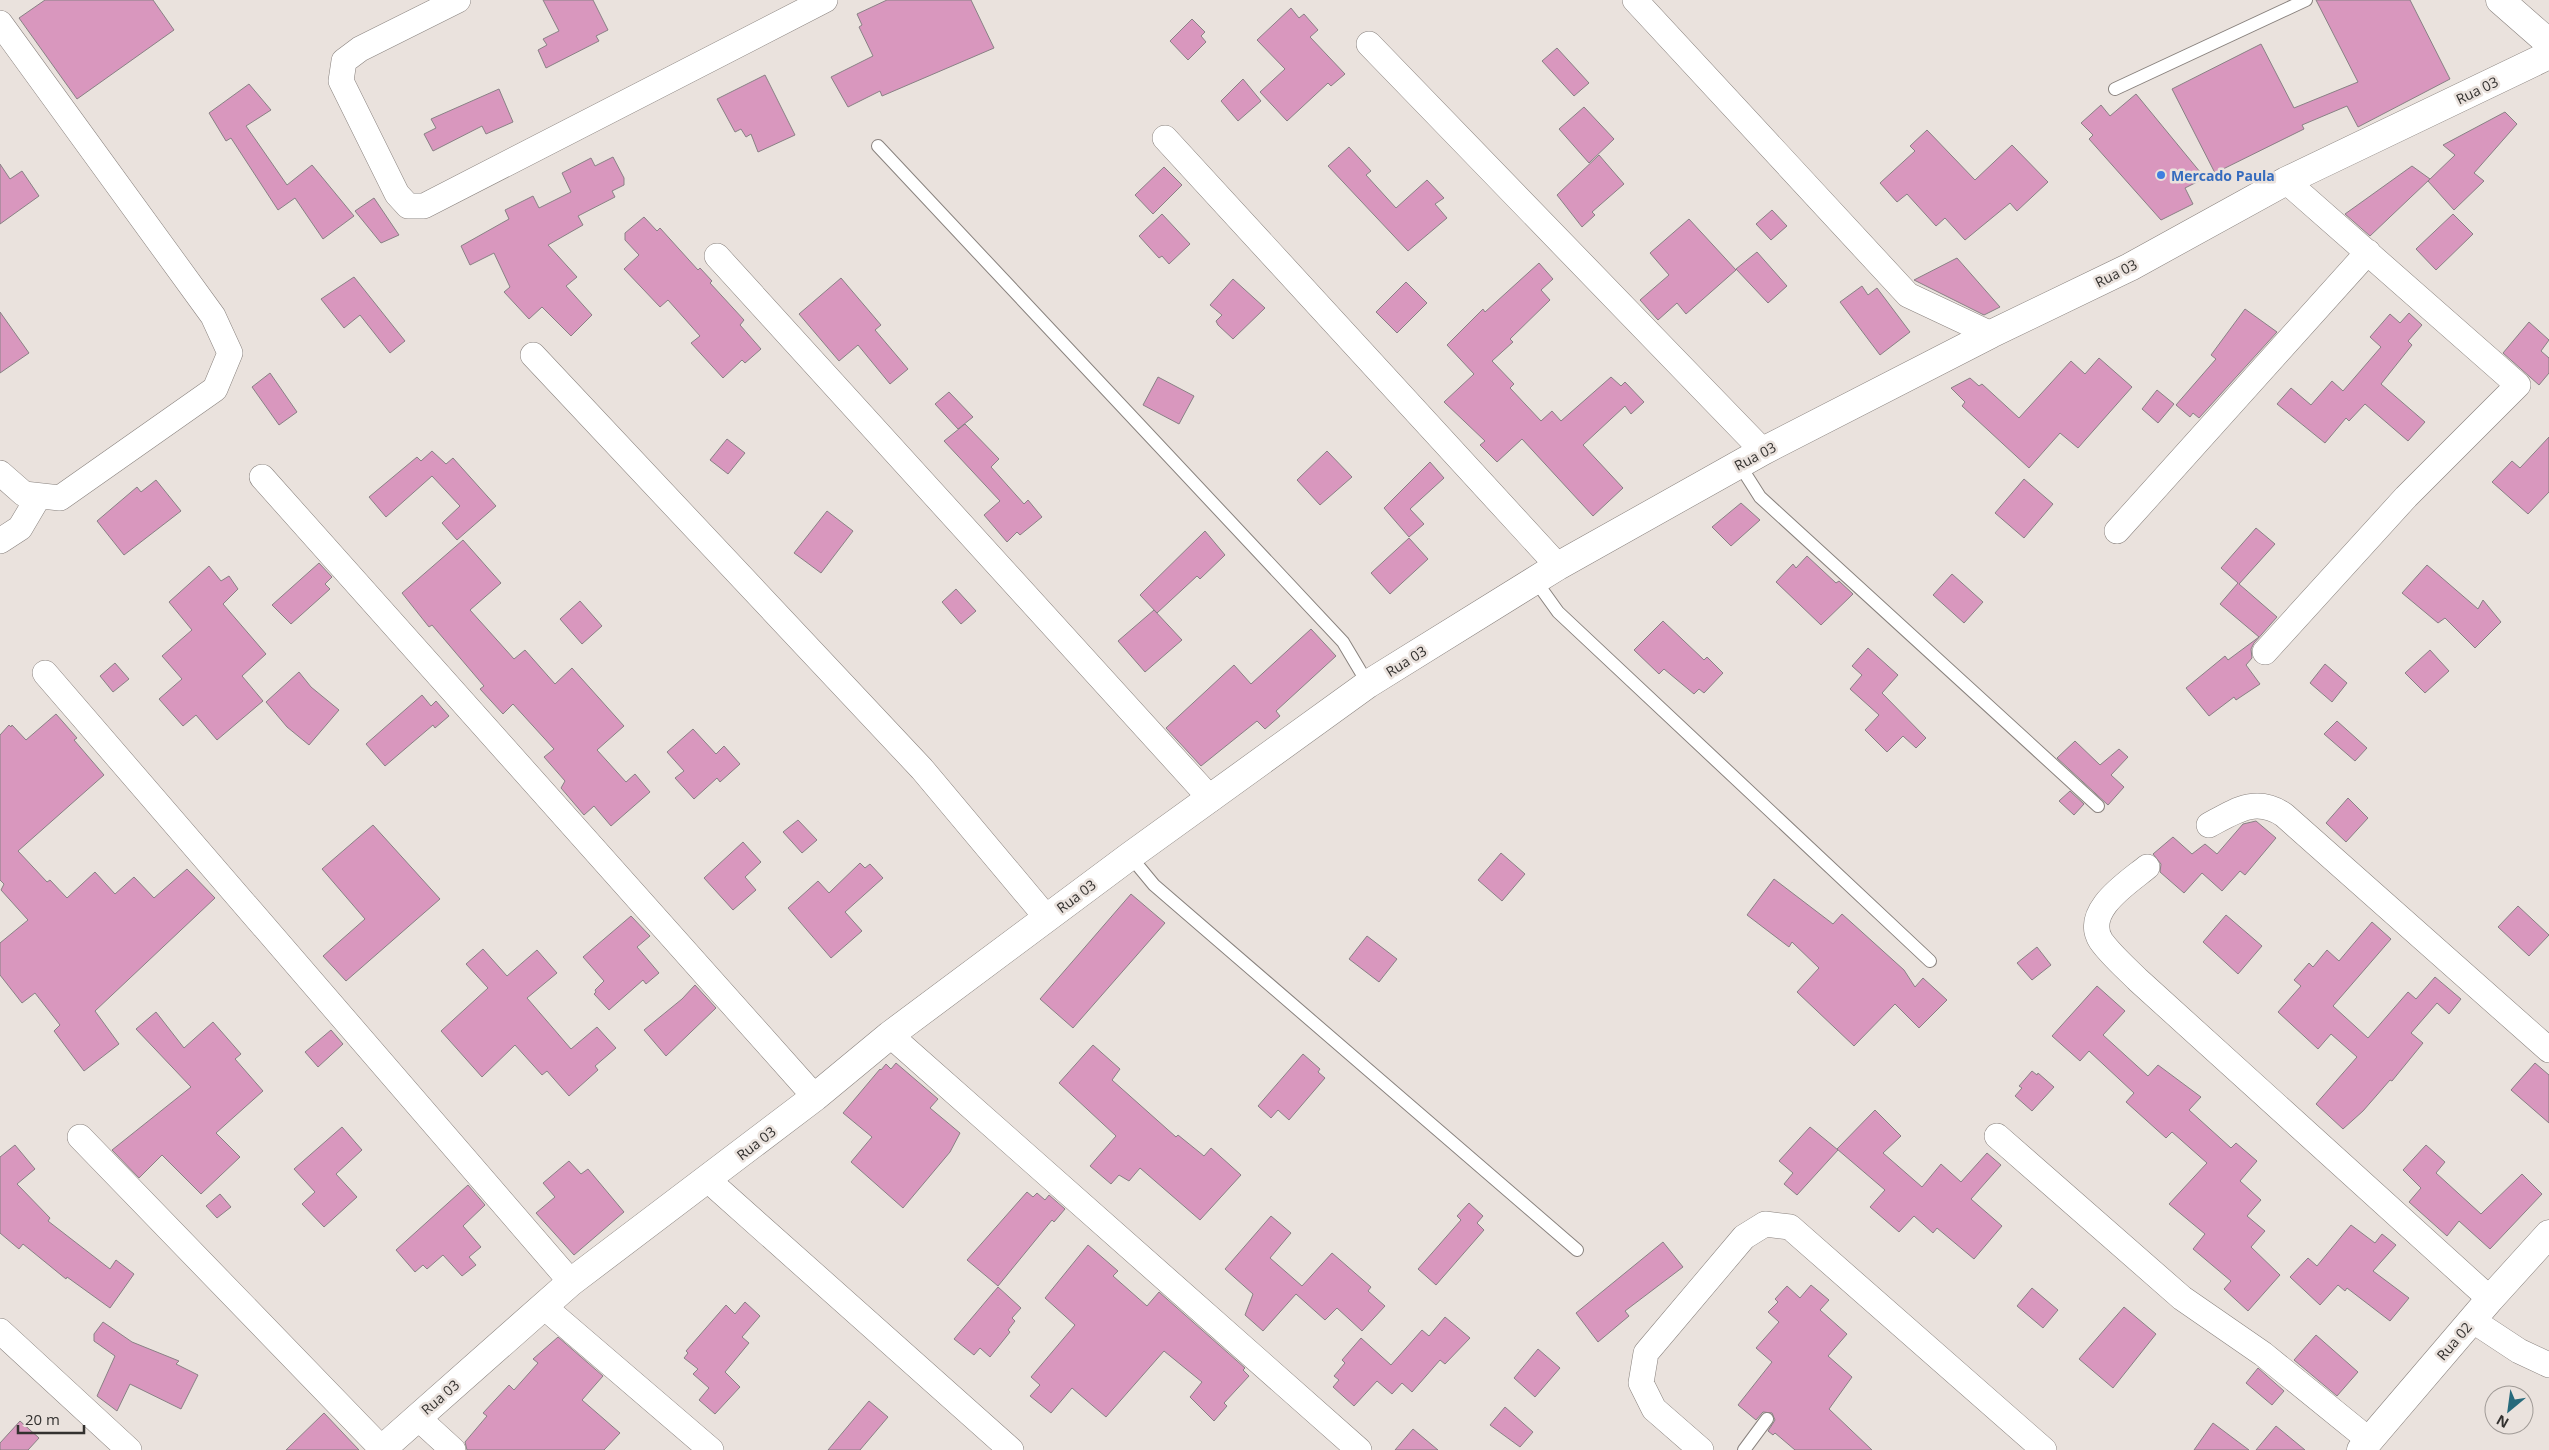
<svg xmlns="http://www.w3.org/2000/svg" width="2549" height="1450" font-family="'Open Sans',sans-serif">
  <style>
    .building { fill: #d997be; stroke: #898185 }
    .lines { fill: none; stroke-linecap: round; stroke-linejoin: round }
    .lane-casing { stroke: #89827e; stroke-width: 14 }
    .street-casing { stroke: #89827e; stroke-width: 26 }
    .secondary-casing { stroke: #89827e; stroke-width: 29 }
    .lane { stroke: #fff; stroke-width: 12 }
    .street { stroke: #fff; stroke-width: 25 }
    .secondary { stroke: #fff; stroke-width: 28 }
    .shop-dot { fill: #3f7fe0; stroke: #eae2dd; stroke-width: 2 }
    .labels { text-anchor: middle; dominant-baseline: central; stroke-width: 5; stroke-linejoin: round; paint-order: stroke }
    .street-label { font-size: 14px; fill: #33312f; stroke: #eae2dd }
    .shop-label { font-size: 14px; font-weight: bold; fill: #366cbe; stroke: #eae2dd; text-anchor: start }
  </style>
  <rect width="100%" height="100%" fill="#eae2dd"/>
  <!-- building -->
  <path class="building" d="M45,0H153L174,30L77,99L19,18Z
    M543,0H593L608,30L596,36L599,41L546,68L538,50L547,45L543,39L559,31Z
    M887,0H971L994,48L882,96L880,91L848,107L831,77L873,56L859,27L862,25L857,14Z
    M2316,0H2410L2450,79L2358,127L2347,106L2302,125L2304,129L2215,173L2172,89L2261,44L2294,108L2358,82Z
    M1291,8L1299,18L1304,14L1318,30L1310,37L1345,74L1331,86L1328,83L1287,121L1260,92L1285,69L1257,40Z
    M1192,19L1205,32L1201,36L1206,42L1188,60L1170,41Z
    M1557,48L1589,83L1574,96L1542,61Z
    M765,75L795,135L758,152L751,134L746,137L741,129L735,132L717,99Z
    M1243,79L1261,101L1238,121L1221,101Z
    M249,84L271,110L246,126L287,185L312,165L354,216L323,239L295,198L278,210L231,138L226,141L209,113Z
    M499,89L513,122L486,134L482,126L433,151L424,134L436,128L431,119Z
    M2136,94L2205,178L2185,188L2193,204L2161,220L2089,139L2093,135L2081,123L2101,105L2110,116Z
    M1584,107L1614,139L1589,163L1559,129Z
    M2505,112L2517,124L2474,173L2484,181L2454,210L2428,181L2455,155L2443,145Z
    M1927,130L1975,180L2012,145L2048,182L2017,211L2010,203L1965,240L1945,218L1936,226L1907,194L1897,202L1880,183L1915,151L1910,146Z
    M1349,147L1371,171L1366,175L1396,208L1427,180L1444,198L1435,204L1447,218L1408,251L1328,166Z
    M1599,155L1624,184L1592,212L1595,215L1582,227L1557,195Z
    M613,157L624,178V185L612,191L615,197L578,216L583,225L548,245L577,277L566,286L592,315L571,336L542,307L529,319L504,292L510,287L494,253L470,265L461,246L509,219L505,210L533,196L539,208L571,192L562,173L591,158L595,166Z
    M0,164L10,179L22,171L39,196L0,224Z
    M2412,166L2430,179L2370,236L2345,214Z
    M1164,167L1182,185L1153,214L1135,195Z
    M374,198L399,235L381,243L355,211Z
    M1772,210L1787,226L1771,240L1756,224Z
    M1162,214L1190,244L1169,264L1162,256L1159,258L1139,236Z
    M2453,214L2473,234L2436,270L2416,249Z
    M644,217L657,231L660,228L698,270L700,268L712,281L710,283L744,320L740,325L761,349L745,363L742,360L723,378L691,343L700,336L668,300L660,307L624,269L639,255L625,240V233Z
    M1689,219L1736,270L1686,314L1677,303L1658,320L1640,300L1669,275L1650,253Z
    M1757,252L1787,286L1768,303L1736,269Z
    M1957,258L2000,307L1984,315L1914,280Z
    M1539,263L1553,279L1541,290L1550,300L1510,339L1513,342L1492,361L1514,384L1510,388L1541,421L1552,411L1561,421L1611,377L1621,386L1625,382L1644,402L1631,414L1625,406L1583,445L1623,488L1593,516L1522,439L1497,462L1480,445L1485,441L1444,402L1474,374L1447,345L1483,309L1485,312Z
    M354,277L405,341L390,353L360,315L344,328L321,299Z
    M841,278L881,325L875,330L908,369L890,384L858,345L839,361L799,314Z
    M1233,279L1265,308L1233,339L1218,325L1216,321L1222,315L1210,305Z
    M1406,282L1427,303L1397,333L1376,312Z
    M1862,286L1868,295L1877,288L1910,332L1880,355L1840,302Z
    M2245,309L2277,332L2199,418L2193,413L2190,417L2176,405L2216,359L2211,355Z
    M0,312L29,353L0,373Z
    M2409,313L2422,325L2408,341L2412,345L2381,384L2425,422L2408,441L2365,404L2349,421L2346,418L2325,443L2277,404L2291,388L2311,405L2332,381L2343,391L2381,347L2370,337L2390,314L2400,323Z
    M2529,322L2549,340L2541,351L2549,358V373L2539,385L2503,353Z
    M2099,358L2132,387L2078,448L2060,433L2029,468L1962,406L1965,402L1951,388L1970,378L1979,386L1982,384L2019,418L2071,361L2085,374Z
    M270,373L297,412L279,425L252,387Z
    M1158,377L1194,396L1179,424L1143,405Z
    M2157,390L2174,404L2158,423L2142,409Z
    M949,392L973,417L958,429L935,404Z
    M965,424L999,459L991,467L1024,504L1028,500L1042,517L1020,535L1017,532L1007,542L984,515L1000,501L944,441Z
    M2549,437V492L2528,514L2492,482L2512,461L2520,468Z
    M727,439L745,453L728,474L710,460Z
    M432,451L446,464L453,458L496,506L457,540L442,523L460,506L432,476L386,517L369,497L417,457L421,461Z
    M1327,451L1352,477L1320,505L1297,480Z
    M1430,462L1444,478L1410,509L1424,524L1409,537L1384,508Z
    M2024,479L2053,504L2024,538L1995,513Z
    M156,480L181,511L124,555L97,521L137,487L141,492Z
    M1741,503L1760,520L1731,546L1712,527Z
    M827,511L853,531L821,573L794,553Z
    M2256,528L2275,544L2239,584L2277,617L2254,643L2251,649L2252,658L2246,665L2260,684L2236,700L2234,697L2209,716L2186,688L2225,656L2228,660L2259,637L2220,604L2238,583L2221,568Z
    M1205,531L1225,555L1200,579L1197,576L1157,613L1140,595Z
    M1409,538L1428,559L1390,594L1371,573Z
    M463,540L501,583L470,610L514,659L525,650L555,684L572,668L624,726L597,750L626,782L635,774L650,792L611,826L594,806L584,815L561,788L565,781L544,757L554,749L513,704L503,714L480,689L484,686L432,625L429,627L402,593Z
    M1807,556L1836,583L1839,581L1853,594L1821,625L1776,582L1793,564L1796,568Z
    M319,563L332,577L325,584L330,589L291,624L272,605Z
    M2427,565L2478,609L2483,600L2501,622L2475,648L2445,618L2438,623L2402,593Z
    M209,566L221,581L229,576L238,589L223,604L266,654L242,676L263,701L217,740L196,715L183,726L159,699L182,679L162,656L192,630L169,602Z
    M1952,574L1983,602L1964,623L1933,595Z
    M956,589L976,611L961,624L942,602Z
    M580,601L602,626L582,644L560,619Z
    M1154,610L1182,640L1145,672L1118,641Z
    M1663,621L1704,660L1707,657L1723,673L1704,693L1699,689L1694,694L1664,669L1659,674L1634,650Z
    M1311,629L1336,656L1276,711L1280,716L1265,729L1257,721L1201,766L1166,728L1234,665L1251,684Z
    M1868,648L1898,675L1882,693L1926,738L1916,748L1903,736L1887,752L1865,730L1879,715L1850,689L1862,675L1852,666Z
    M2430,650L2449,671L2425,693L2405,673Z
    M115,663L129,679L113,692L100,676Z
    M2325,664L2347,683L2332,702L2310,683Z
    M299,672L311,687L339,710L309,745L287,727L266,702Z
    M422,695L431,706L436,701L449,716L435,728L433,725L385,766L366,744Z
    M56,714L77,738L74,740L104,775L18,851L47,882L50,880L67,898L95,872L115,894L134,877L154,898L187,869L215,898L95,1011L119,1044L84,1071L54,1031L60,1025L35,993L22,1003L0,975V943L28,920L1,890L4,884L0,880V735L9,725L11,727L12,725L26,740Z
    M2337,721L2367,748L2355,761L2324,734Z
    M693,729L716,754L724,746L740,764L720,782L717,778L694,799L675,778L684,771L667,752Z
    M2075,741L2100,765L2119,749L2128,757L2111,775L2124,787L2108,805L2057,758Z
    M2070,791L2084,804L2074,815L2059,801Z
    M2348,798L2368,818L2346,842L2326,823Z
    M798,820L817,840L802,853L783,832Z
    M2256,821L2276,838L2245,875L2240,871L2222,891L2202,873L2184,893L2160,872L2161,864L2153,854L2173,837L2192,854L2205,844L2217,854L2243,824Z
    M373,825L440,899L346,981L323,956L365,919L322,869Z
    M743,842L761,862L745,877L756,890L733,910L704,878Z
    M1501,853L1525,874L1502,901L1478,880Z
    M860,863L865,868L870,864L883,878L845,912L862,931L831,958L788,908L818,881L829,893Z
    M1774,879L1833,924L1842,914L1904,970L1915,987L1923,978L1947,1000L1919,1028L1895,1004L1854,1046L1797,992L1819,968L1792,942L1789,947L1747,915Z
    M1131,894L1165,923L1073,1028L1040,999Z
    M2518,906L2549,935L2529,956L2498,927Z
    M2226,915L2262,946L2238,974L2203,942Z
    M631,916L650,936L637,947L659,973L646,984L643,980L609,1010L594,994L596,992L595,990L604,981L583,957Z
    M2372,922L2391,939L2333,1006L2368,1038L2408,992L2416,999L2435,977L2461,999L2449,1014L2437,1003L2411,1033L2423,1043L2392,1081L2390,1080L2363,1111L2343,1129L2316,1104L2357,1057L2331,1034L2318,1049L2278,1012L2301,986L2294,980L2309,963L2313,967L2327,950L2339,961Z
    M1367,936L1397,959L1379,982L1349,959Z
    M2037,947L2051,965L2032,980L2017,963Z
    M483,949L507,976L537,950L557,973L527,998L571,1049L597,1027L616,1048L595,1066L598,1070L569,1096L547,1071L542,1075L515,1045L482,1077L441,1031L488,988L466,964Z
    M695,985L716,1008L666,1056L644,1030L682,999Z
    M2097,986L2125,1011L2103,1035L2148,1076L2158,1065L2201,1097L2189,1110L2231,1148L2236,1143L2257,1161L2240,1181L2261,1200L2247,1216L2265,1231L2251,1247L2280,1275L2248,1311L2224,1289L2231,1281L2193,1249L2205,1234L2169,1204L2207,1163L2172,1132L2166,1138L2126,1102L2134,1093L2089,1051L2080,1061L2052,1036Z
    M156,1012L184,1048L213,1022L241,1054L235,1059L263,1091L216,1133L240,1157L201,1194L162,1155L139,1178L112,1150L191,1087L136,1029Z
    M331,1030L343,1044L318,1067L305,1052Z
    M1093,1045L1120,1069L1112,1080L1176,1137L1178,1135L1204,1156L1211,1148L1241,1175L1200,1220L1140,1168L1129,1181L1119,1175L1111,1184L1090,1166L1116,1136L1059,1083Z
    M1303,1054L1320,1069L1318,1072L1325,1078L1289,1120L1278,1110L1271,1118L1258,1106Z
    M896,1063L938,1099L930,1108L960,1133L950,1152L903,1208L851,1162L872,1137L843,1113L880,1069L881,1070L886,1064L891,1069Z
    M2535,1063L2549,1075V1123L2511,1090Z
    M2032,1071L2037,1075L2038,1073L2054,1087L2032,1111L2015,1096L2022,1088L2019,1086Z
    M1875,1110L1901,1136L1883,1153L1922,1187L1941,1164L1961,1182L1987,1153L2001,1165L1971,1199L2002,1226L1974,1259L1937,1228L1933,1233L1914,1216L1899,1232L1870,1207L1885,1190L1837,1149Z
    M342,1127L362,1150L336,1174L357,1197L324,1227L302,1204L315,1192L294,1169Z
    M1810,1127L1838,1150L1797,1195L1784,1184L1793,1173L1779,1161Z
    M15,1145L35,1169L17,1184L50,1218L48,1221L110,1269L116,1260L134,1274L110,1308L67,1277L66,1279L23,1244L19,1249L0,1233V1157Z
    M2426,1145L2445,1162L2436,1173L2481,1214L2522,1174L2542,1194L2490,1249L2459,1221L2447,1236L2409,1202L2421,1188L2403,1170Z
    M569,1161L581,1174L588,1169L624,1212L574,1255L536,1213L555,1197L543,1183Z
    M468,1185L485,1205L463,1226L481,1247L469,1257L476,1265L462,1276L443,1255L427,1269L423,1265L415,1272L396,1250Z
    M1027,1192L1033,1197L1037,1193L1045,1200L1049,1195L1065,1209L1054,1222L1052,1220L998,1286L967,1260Z
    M220,1194L231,1207L217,1218L206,1206Z
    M1469,1203L1483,1216L1477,1223L1484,1230L1436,1285L1418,1269L1461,1220L1457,1216Z
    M1271,1216L1291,1233L1270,1258L1302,1286L1332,1253L1371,1287L1368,1291L1385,1306L1362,1331L1337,1308L1325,1320L1296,1294L1263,1331L1245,1315L1253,1294L1225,1269Z
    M2351,1225L2375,1243L2382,1234L2396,1245L2373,1271L2409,1298L2390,1321L2347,1288L2345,1291L2338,1285L2320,1305L2290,1277L2308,1258L2317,1266Z
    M1663,1242L1683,1267L1625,1311L1629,1316L1598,1342L1576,1313Z
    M1088,1245L1118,1271L1113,1276L1147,1306L1159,1292L1245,1368L1243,1370L1249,1376L1224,1403L1227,1406L1214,1421L1190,1397L1202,1382L1164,1351L1106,1417L1072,1388L1051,1413L1030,1396L1040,1385L1031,1377L1075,1325L1045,1298Z
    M1811,1285L1829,1300L1820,1310L1847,1334L1828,1356L1852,1377L1829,1409L1872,1450H1795L1775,1433L1773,1435L1768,1431L1775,1420L1772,1413L1763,1412L1756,1420L1738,1405L1772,1362L1756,1348L1779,1322L1768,1312L1778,1302L1775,1299L1787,1286L1800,1298Z
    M998,1287L1021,1308L1012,1318L1015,1321L1008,1330L1010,1332L990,1357L980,1348L974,1355L954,1339Z
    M2032,1288L2058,1310L2043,1328L2017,1306Z
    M745,1302L760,1316L742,1337L749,1343L725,1372L740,1387L715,1414L699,1400L709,1388L693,1374L698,1369L684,1358L688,1353L686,1351L726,1305L735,1314Z
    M2124,1307L2156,1334L2113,1388L2079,1359Z
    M1445,1317L1470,1338L1445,1364L1440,1360L1412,1392L1402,1383L1392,1394L1377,1381L1354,1406L1333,1387L1339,1380L1334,1376L1345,1363L1342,1360L1361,1338L1391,1365L1422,1330L1429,1336Z
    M103,1322L132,1342L179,1361L176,1364L198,1375L181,1409L130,1384L117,1411L97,1396L115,1356L94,1341V1334Z
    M2316,1335L2358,1372L2337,1396L2294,1360Z
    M558,1337L603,1376L582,1400L620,1433L604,1450H467L465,1442L487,1416L483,1413L509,1385L514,1390L538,1363L533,1359Z
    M1538,1349L1560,1368L1535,1397L1514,1378Z
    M2258,1368L2284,1391L2272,1405L2246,1383Z
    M869,1401L888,1417L860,1450H828Z
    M1505,1407L1533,1432L1520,1447L1490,1425Z
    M324,1413L359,1450H286Z
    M20,1421L39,1438L28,1450H0V1443Z
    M2213,1423L2249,1450H2194Z
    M2276,1426L2305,1450H2256Z
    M1413,1429L1438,1450H1395Z"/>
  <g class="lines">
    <defs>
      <path id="lane" d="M2115,89L2306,0
        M878,146L1343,642L1368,684
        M1739,464L1760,497L2098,806
        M1535,580L1558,612L1930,961
        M1130,856L1154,885L1577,1250
        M1744,1450L1767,1419"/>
      <path id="street" d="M458,0L360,49L344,61L341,81L397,194L408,206H424L825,0
        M1635,0L1908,295L1991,334
        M0,23L213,316L230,353L215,389L60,498L24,494L0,473
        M1369,44L1763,451
        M1165,138L1558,566
        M717,256L1211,799
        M533,355L922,769L1047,918
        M262,477L815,1097
        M2117,531L2368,252
        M0,541L20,528L39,496
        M2265,652L2406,497L2518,385L2286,181
        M45,673L571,1282
        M2209,825C2235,811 2256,796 2284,815L2549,1050
        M2147,867C2129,882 2082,911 2101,941C2111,955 2126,968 2138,980L2490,1299
        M890,1035L1359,1450
        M1997,1136L2182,1298L2263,1354L2369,1440
        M80,1137L382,1449
        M708,1180L1011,1450
        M543,1306L711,1450
        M2472,1320L2519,1351L2549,1365
        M0,1331L129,1450
        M417,1417L453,1450
        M1701,1450L1654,1409L1641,1383L1646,1353L1744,1237L1765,1224L1790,1227L2044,1450"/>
      <path id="secondary" d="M2500,0L2549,43
        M381,1450L571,1282L815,1097L890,1035L1130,856L1368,684L1558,566L1763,451L1991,334L2130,267L2286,181L2549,55
        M2361,1450L2490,1299L2549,1234"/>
    </defs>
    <!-- lane casing -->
    <use href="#lane" class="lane-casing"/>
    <!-- street casing -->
    <use href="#street" class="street-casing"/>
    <!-- secondary casing -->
    <use href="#secondary" class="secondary-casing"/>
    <!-- lane -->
    <use href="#lane" class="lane"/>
    <!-- street -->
    <use href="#street" class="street"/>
    <!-- secondary -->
    <use href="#secondary" class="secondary"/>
  </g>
  <!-- markers -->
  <circle class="shop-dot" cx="2161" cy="175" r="5"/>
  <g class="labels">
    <!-- street labels -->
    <g class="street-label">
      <text transform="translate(2477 90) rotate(-26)">Rua 03</text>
      <text transform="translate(2116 273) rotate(-27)">Rua 03</text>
      <text transform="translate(1755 456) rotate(-28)">Rua 03</text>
      <text transform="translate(1406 661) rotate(-32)">Rua 03</text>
      <text transform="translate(1076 896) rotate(-37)">Rua 03</text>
      <text transform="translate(756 1143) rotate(-38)">Rua 03</text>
      <text transform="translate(2454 1341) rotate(-49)">Rua 02</text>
      <text transform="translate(440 1397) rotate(-41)">Rua 03</text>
    </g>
    <!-- shop labels -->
    <g class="shop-label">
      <text x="2171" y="175">Mercado Paula</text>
    </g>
  </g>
  <!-- north arrow -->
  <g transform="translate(2509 1410) rotate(209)"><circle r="24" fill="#eae2dd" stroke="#a19b97"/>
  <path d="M0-4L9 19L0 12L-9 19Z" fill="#276a7c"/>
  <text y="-8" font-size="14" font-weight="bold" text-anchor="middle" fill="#33312f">N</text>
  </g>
  <!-- scale -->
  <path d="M18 1425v8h66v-8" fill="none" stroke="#33312f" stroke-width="2.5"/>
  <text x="25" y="1425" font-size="15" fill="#33312f" stroke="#eae2dd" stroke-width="4" paint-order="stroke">20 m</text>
</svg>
